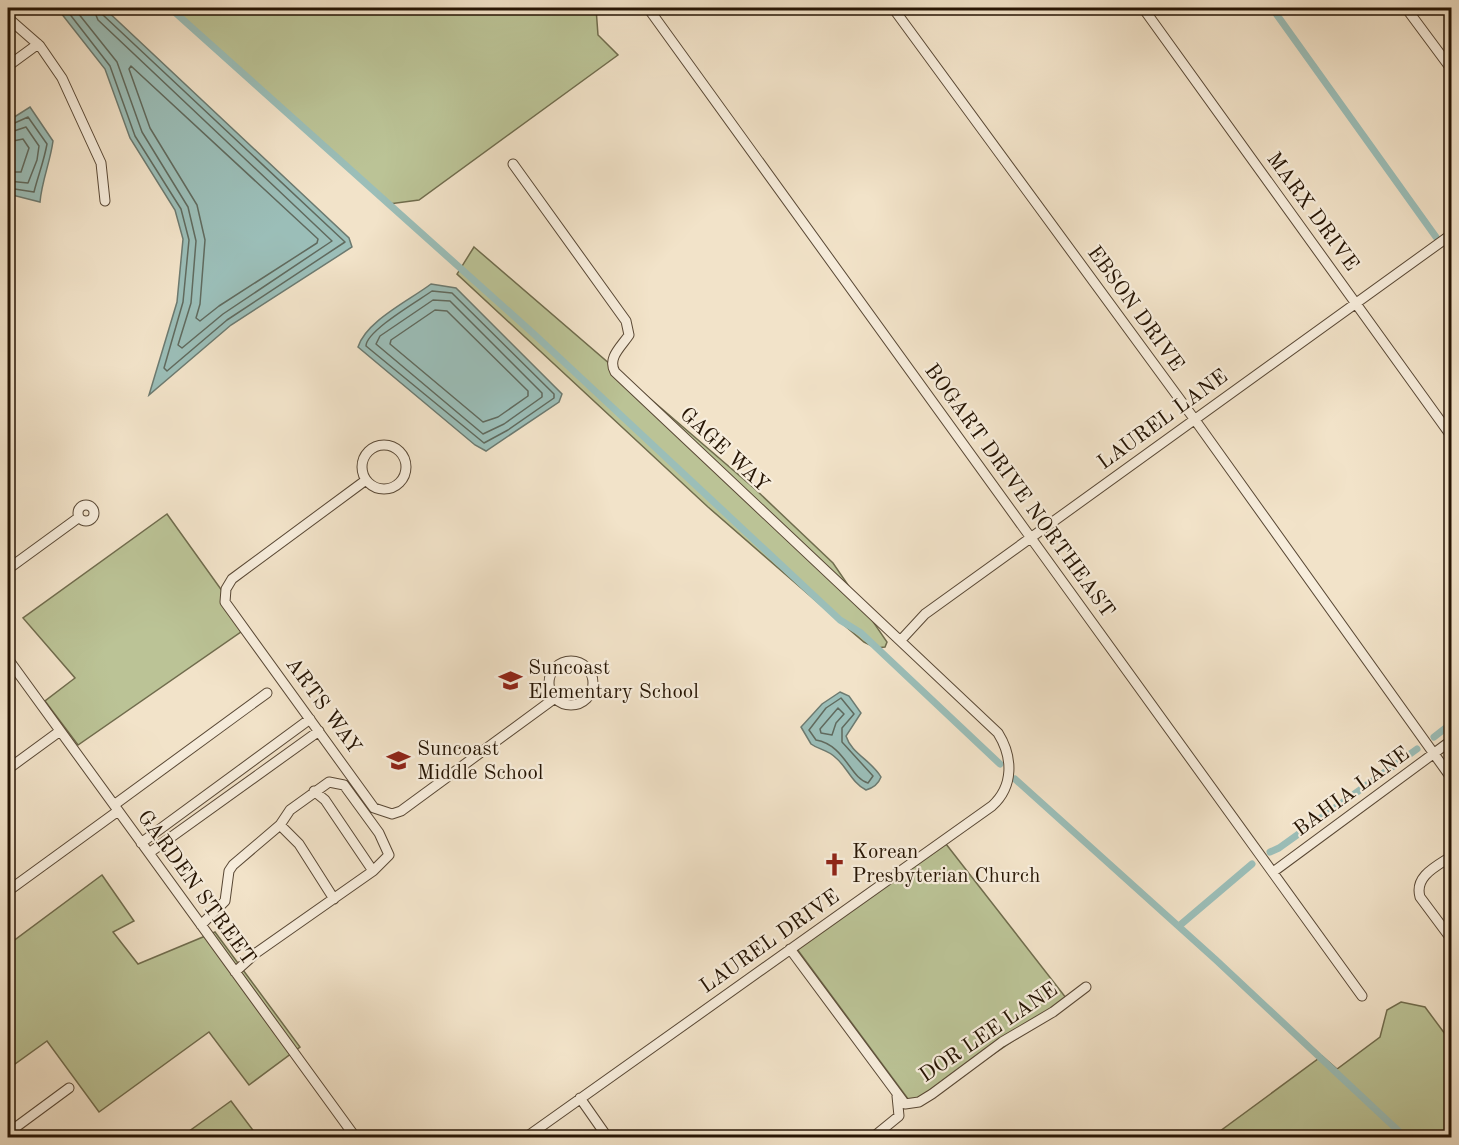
<svg xmlns="http://www.w3.org/2000/svg" width="1459" height="1145" font-family="'Old Standard TT',serif">
  <style>
    .green { fill: #bbc396; stroke: #706c4d; stroke-width: 1.5 }
    .water { fill: #9bbeb8; stroke: #6c7a70; stroke-width: 1.5 }
    .lines { fill: none; stroke-linecap: round; stroke-linejoin: round }
    .shore { stroke: #606a5e; stroke-width: 1.5 }
    .canal { stroke: #9bbeb8; stroke-width: 7 }
    .minor-casing { stroke: #594835; stroke-width: 11 }
    .minor { stroke: #f7eddc; stroke-width: 9 }
    .labels { text-anchor: middle; dominant-baseline: central; stroke-width: 4.5; stroke-linejoin: round; paint-order: stroke }
    .street-label { font-size: 21px; fill: #261504; stroke: #f7eddc }
    .poi-label { font-size: 21px; fill: #261504; stroke: #f7eddc; text-anchor: start }
  </style>
  <rect width="100%" height="100%" fill="#f2e3c9"/>
  <filter id="stains"><feTurbulence type="fractalNoise" baseFrequency=".00333" numOctaves="4"/><feColorMatrix values="0 0 0 0 .2 0 0 0 0 .09 0 0 0 0 .02 0 0 0 .5 -.17"/></filter>
  <radialGradient id="worn" r=".72"><stop offset=".6" stop-color="#630" stop-opacity="0"/><stop offset="1" stop-color="#630" stop-opacity=".3"/></radialGradient>
  <!-- green -->
  <path class="green" d="M173,8H596L598,35L618,55L419,200L389,204Z
    M474,247L755,489L833,563L887,642L885,647L876,648L864,642L831,614L708,507L457,274Z
    M167,514L248,627L78,745L45,701L75,678L23,618Z
    M946,844L1070,1003L914,1107L797,949Z
    M102,875L134,921L113,932L138,964L215,932L300,1047L249,1085L209,1032L99,1112L47,1041L8,1069V945Z
    M1401,1002L1425,1007L1451,1042V1137H1212L1322,1056L1337,1069L1380,1037L1387,1010Z
    M231,1101L258,1137H181Z"/>
  <!-- water -->
  <path class="water" d="M57,8H104L349,238L352,247L231,325L149,395L177,302L183,239L175,210L130,138L105,69Z
    M30,107L53,141C50,163 42,180 40,202L8,194V121Z
    M431,284L456,288L562,394L559,402L486,451L475,445L358,347C366,321 410,300 431,284Z
    M840,692L849,696L861,713L846,736C851,753 872,761 881,777C878,785 873,788 866,790C852,783 847,767 836,758C827,749 819,750 811,744L801,727L822,704Z"/>
  <g class="lines">
    <!-- shore -->
    <path class="shore" d="M65,8L110,66L135,136L181,209L189,240L183,302L164,368L167,371L227,320L345,242L103,15L100,8
      M74,8L117,62L142,132L188,207L196,241L191,303L178,345L182,348L223,314L332,241L98,20L93,8
      M131,66L318,239L317,243L219,306L200,321L196,318L200,304L205,240L197,205L150,128L129,69Z
      M8,126L28,117L47,144C44,161 38,176 34,192L8,188
      M8,133L26,127L39,146L37,160L28,183L8,181
      M8,142L23,139L29,148L21,172H8
      M432,291L452,293L554,394V398L508,430L484,443L366,346C366,331 418,301 432,291Z
      M433,300L450,301L542,393V397L504,424L483,434L376,344L380,336Z
      M435,310L447,311L528,391V396L498,417L483,422L390,344L391,340Z
      M841,698L854,714L842,728V742L873,776L868,783C850,778 845,745 816,740L809,730L826,708Z
      M838,708L844,714L836,723L832,735L821,733L820,729Z"/>
    <!-- canal -->
    <path class="canal" d="M170,8L535,335L840,620L861,633L1000,764
      M1272,8L1436,237
      M1451,258L1452,259
      M1434,737L1452,723
      M1015,779L1216,960L1406,1138
      M1270,852L1279,848L1417,749
      M1179,926L1252,864"/>
    <defs>
      <path id="minor" d="M648,8L1362,996
        M893,8L1195,420L1452,779
        M1143,8L1452,437
        M1406,8L1452,70
        M8,18L40,46L62,78L101,163L105,201
        M8,66L38,44
        M513,164L626,321L629,335C621,347 607,358 615,372L998,733C1013,757 1014,786 992,806L525,1138
        M362 467a22 22 0 1 1 44 0a22 22 0 1 1-44 0Z
        M366,480L232,579L226,589L225,602L374,808L392,814L401,811L555,698
        M78 513a8 8 0 1 1 16 0a8 8 0 1 1-16 0Z
        M8,569L78,518
        M901,640L925,614L1452,234
        M8,659L356,1138
        M549 683a22 22 0 1 1 44 0a22 22 0 1 1-44 0Z
        M8,769L60,731
        M314,791L325,800L373,871
        M114,805L267,693
        M280,825L299,844L334,899
        M141,843L310,719
        M149,853L319,731
        M1452,856C1437,866 1414,876 1420,897L1452,940
        M1273,872L1452,740
        M8,891L118,811
        M201,925L225,901L229,871L233,865L280,825L290,810L329,782L344,785L379,833L389,855L373,871L256,953L235,972
        M790,949L905,1104L919,1102L932,1094L1002,1042L1053,1012L1086,987
        M580,1098L608,1138
        M8,1133L69,1088
        M872,1138L899,1116L897,1096"/>
    </defs>
    <!-- minor casing -->
    <use href="#minor" class="minor-casing"/>
    <!-- minor -->
    <use href="#minor" class="minor"/>
  </g>
  <!-- icons -->
  <defs>
    <symbol id="school-bare" viewBox="-9 -9 18 18"><path d="M0-5L7-2L0 1L-7-2ZM-4 1L0 2.5L4 1V4Q0 6-4 4Z" fill="#8f2418" stroke="#f7eddc" stroke-width="2.5" paint-order="stroke"/></symbol>
    <symbol id="church-bare" viewBox="-9 -9 18 18"><path d="M-1.2-6h2.4v3.5h3.3v2.4h-3.3V6h-2.4V-.1h-3.3v-2.4h3.3Z" fill="#8f2418" stroke="#f7eddc" stroke-width="2.5" paint-order="stroke"/></symbol>
  </defs>
  <g fill-rule="evenodd">
    <use href="#school-bare" x="494" y="664" width="33" height="33"/>
    <use href="#school-bare" x="382" y="744" width="33" height="33"/>
    <use href="#church-bare" x="818" y="848" width="33" height="33"/>
  </g>
  <g class="labels">
    <!-- street labels -->
    <g class="street-label">
      <text transform="translate(1312 212) rotate(54)">MARX DRIVE</text>
      <text transform="translate(1135 309) rotate(54)">EBSON DRIVE</text>
      <text transform="translate(1163 420) rotate(-36)">LAUREL LANE</text>
      <text transform="translate(724 450) rotate(43)">GAGE WAY</text>
      <text transform="translate(1019 491) rotate(54)">BOGART DRIVE NORTHEAST</text>
      <text transform="translate(323 706) rotate(54)">ARTS WAY</text>
      <text transform="translate(1352 792) rotate(-36)">BAHIA LANE</text>
      <text transform="translate(196 888) rotate(54)">GARDEN STREET</text>
      <text transform="translate(770 942) rotate(-35)">LAUREL DRIVE</text>
      <text transform="translate(989 1033) rotate(-34)">DOR LEE LANE</text>
    </g>
    <!-- poi labels -->
    <g class="poi-label">
      <text x="528" y="668">Suncoast<tspan x="528" dy="24">Elementary School</tspan></text>
      <text x="417" y="749">Suncoast<tspan x="417" dy="24">Middle School</tspan></text>
      <text x="852" y="852">Korean<tspan x="852" dy="24">Presbyterian Church</tspan></text>
    </g>
  </g>
  <!-- margin -->
  <rect width="1459" height="1145" fill="none" stroke="#f2e3c9" stroke-width="30"/>
  <rect x="9" y="9" width="1441" height="1127" fill="none" stroke="#261504" stroke-width="3"/>
  <rect x="15" y="15" width="1429" height="1115" fill="none" stroke="#261504" stroke-width="1.5"/>
  <rect width="100%" height="100%" filter="url(#stains)"/>
  <rect width="100%" height="100%" fill="url(#worn)"/>
</svg>
